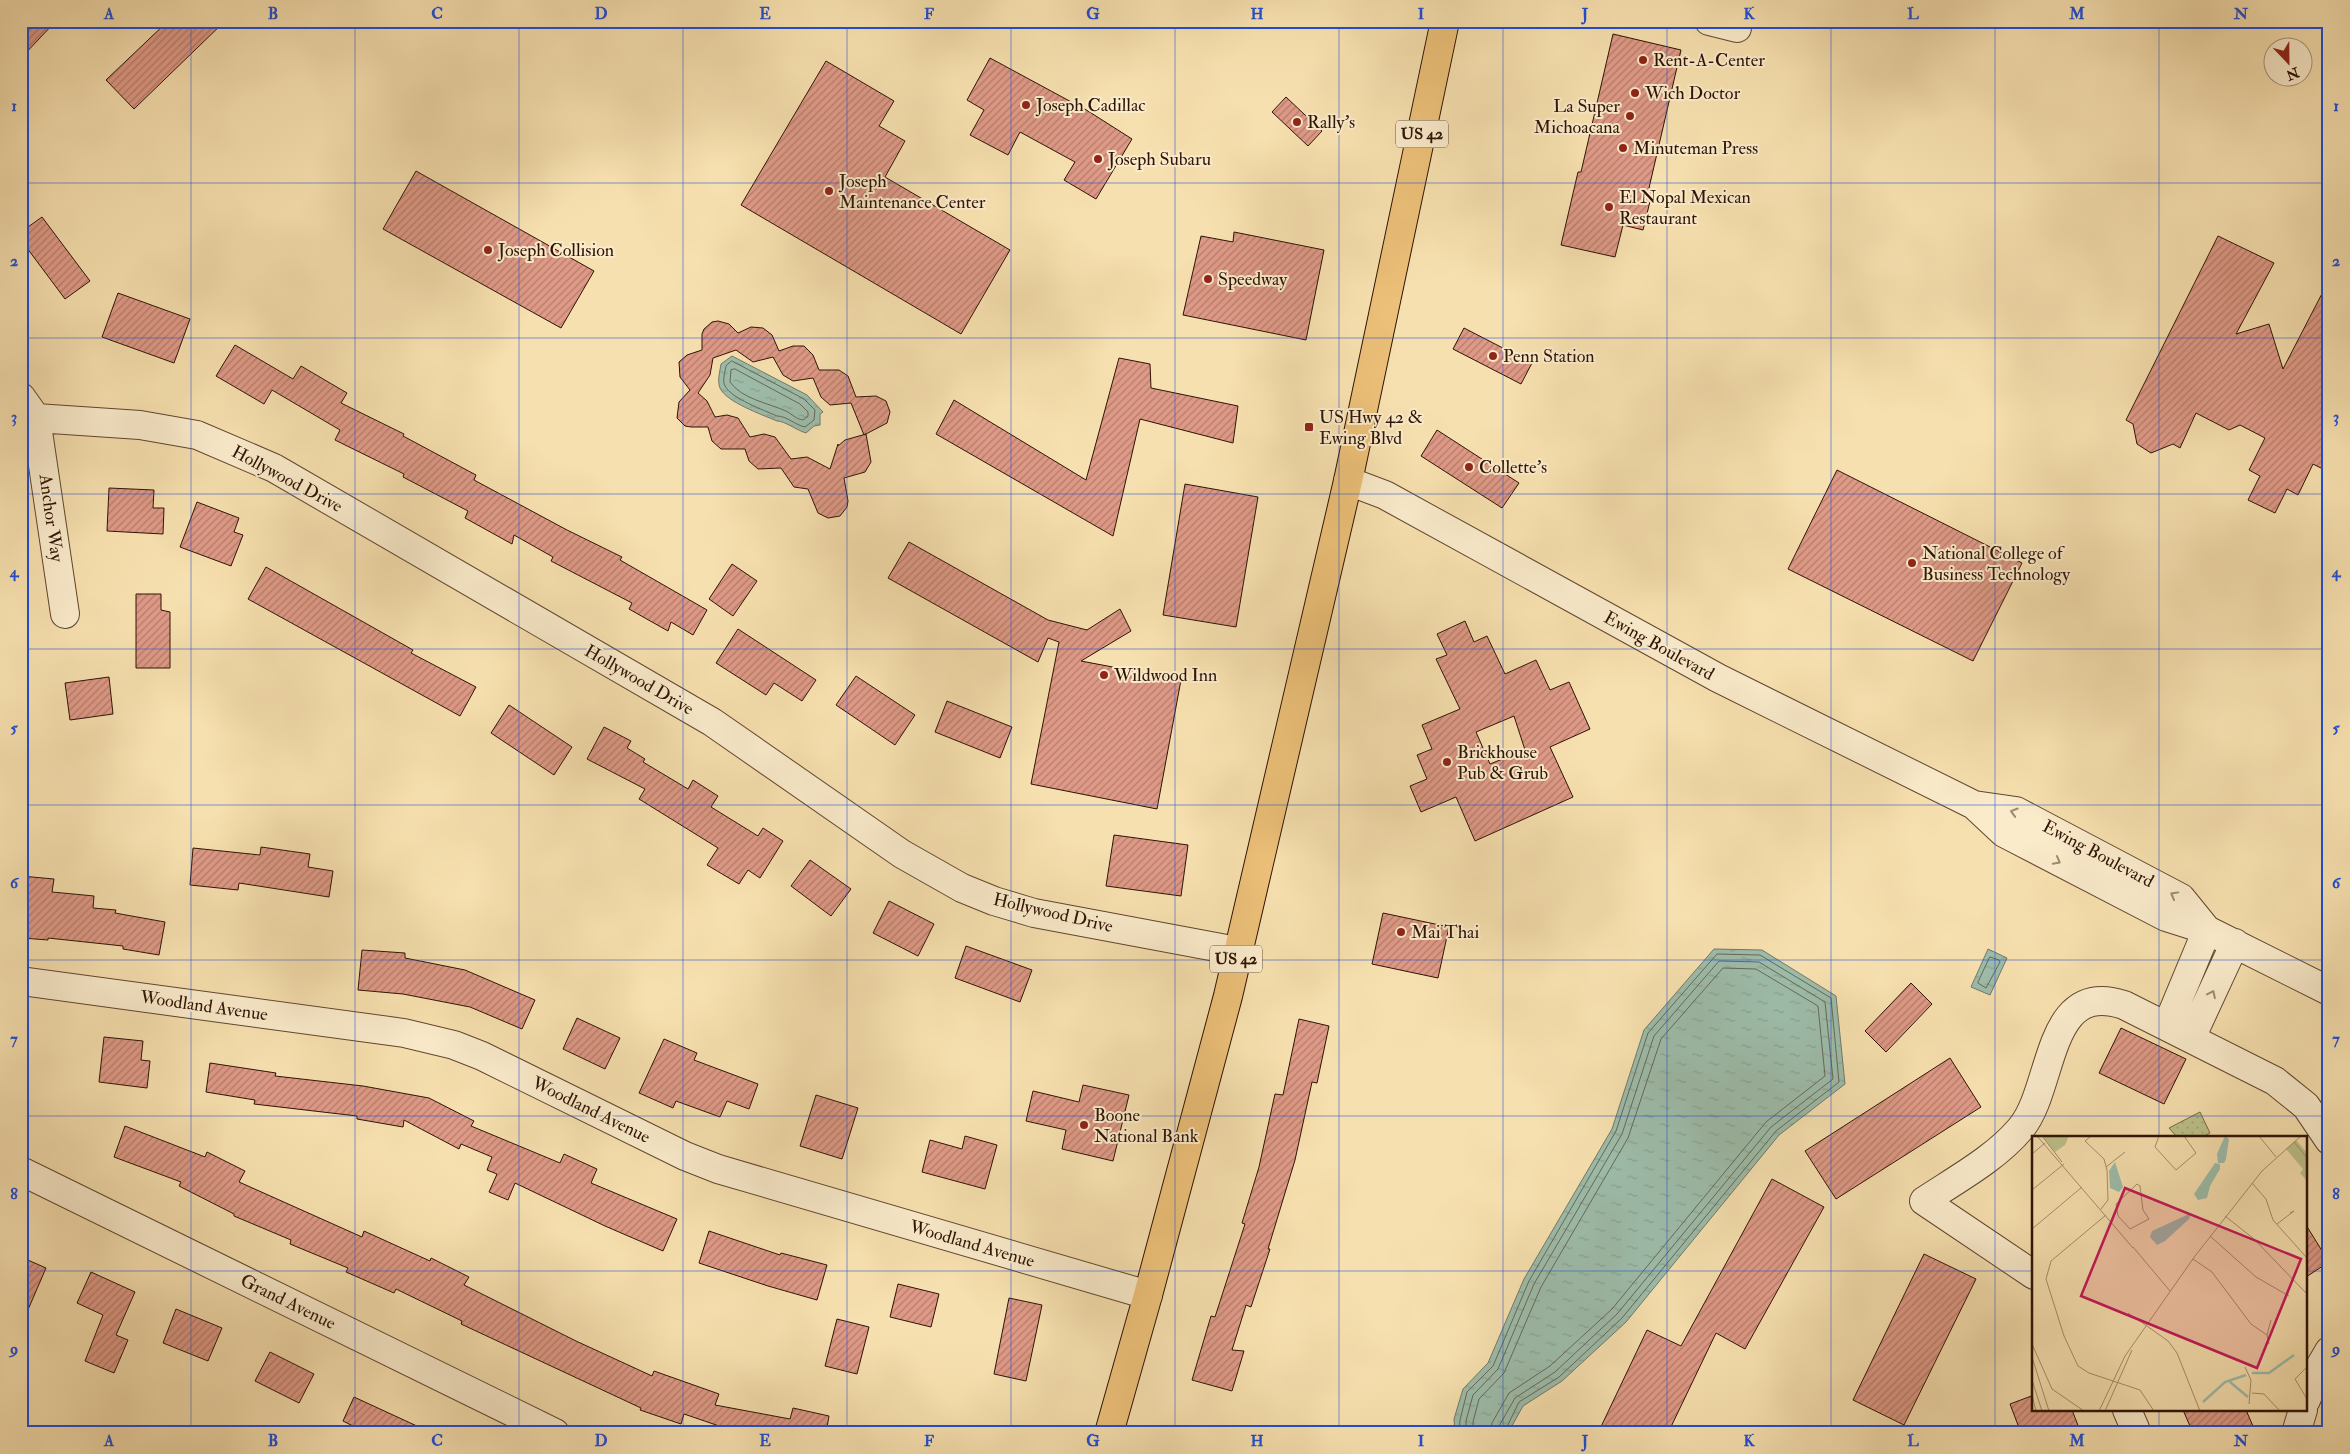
<svg xmlns="http://www.w3.org/2000/svg" width="2350" height="1454" font-family="'IM FELL Double Pica',serif">
  <style>
    .grass { fill: url(#grass-dots); stroke: #766a48 }
    .water { fill: url(#water-ripples); stroke: #717969 }
    .lines { fill: none; stroke-linecap: round; stroke-linejoin: round }
    .shore { stroke: #666858; stroke-width: 1 }
    .building { fill: url(#building-hatch); stroke: #2e1305; fill-rule: evenodd }
    .minor-casing { stroke: #604630; stroke-width: 30 }
    .major-casing { stroke: #2e1305; stroke-width: 30 }
    .minor { stroke: #faebcb; stroke-width: 28 }
    .major { stroke: #ecc078; stroke-width: 28 }
    .oneway { stroke: #9e8a72 }
    .grid { fill: none; stroke: #1d4ed8; stroke-width: 1; stroke-opacity: 0.55 }
    .poi-dot { fill: #8f2418; stroke: #faebcb; stroke-width: 2 }
    .labels { text-anchor: middle; dominant-baseline: central; stroke-width: 4; stroke-linejoin: round; paint-order: stroke }
    .shield { fill: #faebcb; stroke: #6b5440; stroke-width: 1 }
    .shield-label { font-size: 16px; font-weight: bold; fill: #2e1305 }
    .poi-label { font-size: 18px; fill: #2e1305; stroke: #faebcb; text-anchor: start }
    .street-label { font-size: 18px; fill: #2e1305; stroke: #faebcb }
    .inset-river { fill: none; stroke: #9dbdab; stroke-width: 2.5 }
    .inset-road { fill: none; stroke: #a78e6b; stroke-width: 1 }
    .view { fill: #c2185b; fill-opacity: 0.15; stroke: #c2185b; stroke-width: 2.5 }
    .inset-edge { fill: none; stroke: #2e1305; stroke-width: 2.5 }
    .neatline { fill: none; stroke: #1d4ed8; stroke-width: 2 }
    .grid-label { font-size: 16px; text-anchor: middle; font-weight: bold; fill: #1d4ed8 }
  </style>
  <defs>
    <pattern id="grass-dots" width="8" height="8" patternUnits="userSpaceOnUse" patternTransform="scale(1.25)"><rect width="8" height="8" fill="#bdc28b"/><path d="M2 2h.1M6 6h.1" fill="none" stroke="#a3a676" stroke-width="1.8" stroke-linecap="round"/></pattern>
    <pattern id="water-ripples" width="26" height="14" patternUnits="userSpaceOnUse" patternTransform="scale(1.25)"><rect width="26" height="14" fill="#9dbdab"/><path d="M2 4q2-2 4 0t4 0M15 11q2-2 4 0t4 0" fill="none" stroke="#88a292"/></pattern>
    <pattern id="building-hatch" width="6" height="6" patternUnits="userSpaceOnUse" patternTransform="scale(1.25)"><rect width="6" height="6" fill="#df9a87"/><path d="M-1 1l2-2M0 6l6-6M5 7l2-2" fill="none" stroke="#b57c6c"/></pattern>
  </defs>
  <rect width="100%" height="100%" fill="#f7e0af"/>
  <filter id="stains"><feTurbulence type="fractalNoise" baseFrequency=".004" numOctaves="4"/><feColorMatrix values="0 0 0 0 .2 0 0 0 0 .09 0 0 0 0 .02 0 0 0 .5 -.17"/></filter>
  <radialGradient id="worn" r=".72"><stop offset=".6" stop-color="#630" stop-opacity="0"/><stop offset="1" stop-color="#630" stop-opacity=".3"/></radialGradient>
  <!-- grass -->
  <path class="grass" d="M2200,1112L2210,1133L2200,1138H2178L2169,1128Z"/>
  <!-- water -->
  <path class="water" d="M732,356L807,395L823,412L820,414V425L814,426L806,433C796,430 785,421 777,421C763,415 726,402 720,388C717,381 720,371 721,364Z
    M1714,949L1762,950L1836,996L1845,1084L1779,1135L1626,1322L1562,1381L1523,1406L1508,1433H1455L1454,1419L1463,1389L1488,1363L1524,1279L1612,1129L1644,1030Z
    M1988,949L2007,958L1990,995L1971,987Z"/>
  <g class="lines">
    <!-- shore -->
    <path class="shore" d="M732,361L804,399L815,410L814,420L805,427C795,425 787,416 777,416C764,410 732,399 725,386C722,381 725,372 726,366Z
      M735,369L800,404L808,412V416L803,420C796,419 792,414 786,411C768,403 742,399 730,382L731,370Z
      M1990,957L1999,960L2000,962L1986,988L1978,983Z
      M1459,1433L1460,1420L1467,1392L1493,1366L1529,1281L1616,1131L1648,1033L1717,954L1760,955L1831,998L1839,1082L1776,1131L1622,1318L1559,1377L1519,1402L1504,1433
      M1466,1433V1421L1473,1395L1498,1369L1534,1284L1622,1134L1654,1036L1719,961L1759,962L1825,1002L1833,1079L1771,1127L1617,1314L1555,1372L1515,1398L1499,1426L1498,1433
      M1473,1433V1422L1479,1399L1504,1373L1541,1287L1628,1138L1661,1039L1723,968L1756,969L1818,1006L1825,1076L1766,1122L1612,1309L1550,1366L1509,1393L1492,1423L1490,1433"/>
  </g>
  <!-- building -->
  <path class="building" d="M21,21H56L21,58Z
    M168,21H225L134,109L106,80Z
    M1613,34L1681,50L1649,188L1653,189L1643,230L1623,225L1615,257L1561,245L1578,172H1581Z
    M990,58L1088,111L1132,139L1096,199L1064,180L1075,162L1020,132L1008,155L970,135L984,110L967,100Z
    M826,61L894,101L879,126L905,141L885,177L1010,250L961,334L741,205Z
    M1286,97L1322,131L1308,146L1272,112Z
    M416,171L594,271L561,328L383,229Z
    M42,217L90,281L65,299L21,240V232Z
    M1234,232L1324,250L1306,340L1183,315L1201,236L1233,242Z
    M2218,236L2274,263L2236,334L2269,324L2283,369L2329,280V472L2313,464L2298,495L2287,489L2275,513L2248,500L2260,476L2249,470L2265,438L2240,425L2229,430L2196,413L2180,448L2173,444L2151,453L2137,444L2133,424L2126,420Z
    M118,293L190,319L174,363L102,337Z
    M718,321L729,324L738,333L751,327L763,328L772,335L779,351L793,346H804L813,355L819,370H839L848,376L856,397L876,396L886,401L890,412L887,423L864,435L851,403L830,405L821,397L813,378L793,381L783,375L773,357L753,362L736,350L713,358L710,375L698,393L707,401L715,417L727,415L738,418L750,437L764,434L775,437L791,459L807,457L830,469L838,444V446L845,440L866,434L871,462L865,472L844,478L848,501L847,507L840,516L828,518L818,513L808,489L794,487L781,468L758,469L749,461L745,449H721L712,441L708,427H691L685,426L677,418L679,402L690,390L680,377L679,362L687,355L702,350V334L704,329L712,322Z
    M1464,328L1532,363L1521,384L1453,349Z
    M235,345L293,379L301,366L347,393L341,403L404,434L403,436L476,475L474,480L567,530L622,557L620,560L707,610L693,635L671,622L668,631L629,609L632,603L551,561L553,557L514,535L512,544L465,518L468,511L403,477L404,474L335,440L340,430L272,390L264,404L216,376Z
    M1119,358L1150,364L1151,388L1238,406L1233,443L1140,419L1113,536L936,434L954,400L1086,480Z
    M1437,430L1519,483L1502,508L1421,456Z
    M1837,470L2022,563L1973,661L1788,569Z
    M1185,484L1258,497L1236,627L1163,615Z
    M109,488L154,490L153,508H164L163,534L107,531Z
    M197,502L239,518L234,532L243,535L231,566L180,547Z
    M909,542L1048,620L1087,630L1120,609L1131,631L1081,661L1181,680L1157,809L1031,784L1059,642L1048,638L1038,662L888,578Z
    M732,564L757,581L733,616L709,599Z
    M266,567L413,650L411,653L476,687L460,716L248,599Z
    M136,594H161V610L170,612V668H136Z
    M1465,621L1474,642L1487,636L1505,674L1536,660L1550,690L1569,682L1590,729L1550,747L1573,797L1475,841L1456,797L1421,812L1410,786L1427,779L1417,755L1432,749L1422,725L1460,709L1436,659L1447,655L1437,634ZM1514,716L1525,750L1490,764L1476,732Z
    M738,629L816,680L802,701L774,683L766,695L716,663Z
    M856,676L915,715L895,745L836,705Z
    M109,677L113,714L70,720L65,683Z
    M947,701L1012,727L1000,758L935,732Z
    M509,705L572,747L554,775L491,733Z
    M604,727L631,741L627,748L645,759L643,762L688,789L693,780L718,796L711,807L758,836L763,828L783,841L760,878L748,870L739,884L707,865L718,848L639,799L645,789L587,759Z
    M1114,835L1188,845L1181,896L1106,886Z
    M261,847L310,854L308,867L333,871L329,897L239,883L238,890L190,885L193,848L260,855Z
    M810,860L851,889L831,916L791,886Z
    M21,876L54,879L52,892L94,896L93,908L116,910L115,913L165,922L159,955L123,949V946L48,938V940L22,938Z
    M889,901L934,924L918,956L873,933Z
    M1383,913L1449,927L1438,978L1372,964Z
    M966,946L1032,970L1020,1002L955,978Z
    M362,950L405,953V958L465,970L535,1000L522,1029L470,1007L403,994L358,990Z
    M1911,983L1932,1004L1886,1052L1865,1031Z
    M577,1018L620,1038L605,1069L563,1049Z
    M1299,1019L1329,1026L1317,1083L1312,1082L1295,1160L1268,1249H1270L1251,1307L1246,1305L1232,1350L1244,1351L1232,1391L1192,1380L1211,1316L1215,1317L1245,1224L1242,1223L1259,1167L1275,1094L1283,1095Z
    M2121,1028L2186,1059L2164,1104L2099,1073Z
    M104,1037L143,1041L141,1060L150,1061L147,1088L99,1082Z
    M664,1039L697,1053L694,1060L758,1084L749,1109L727,1101L720,1117L676,1101L673,1108L639,1093Z
    M1950,1058L1981,1107L1836,1199L1805,1151Z
    M210,1063L276,1073L275,1076L363,1086L429,1098L474,1121L471,1126L560,1163L564,1154L597,1169L591,1183L677,1219L663,1251L605,1226L515,1183L508,1200L489,1192L497,1174L487,1170L492,1157L461,1144L459,1149L404,1120L403,1127L357,1119V1116L254,1104L255,1100L206,1092Z
    M1083,1085L1129,1095L1113,1161L1062,1149L1066,1130L1026,1121L1033,1091L1079,1102Z
    M816,1095L858,1108L842,1159L800,1146Z
    M125,1126L205,1157L207,1152L245,1171L239,1182L362,1237L364,1231L430,1261L431,1258L469,1277L464,1285L576,1341L652,1376L654,1371L719,1394L715,1405L790,1419L793,1408L829,1416L826,1433H724L725,1428L684,1414L681,1424L640,1410L641,1408L461,1324L462,1321L396,1289L394,1293L346,1272L348,1268L290,1244L291,1240L234,1216V1214L179,1186L181,1182L114,1157Z
    M965,1136L997,1145L985,1189L922,1172L930,1140L962,1149Z
    M1772,1179L1824,1207L1745,1349L1716,1333L1668,1433H1598L1647,1330L1681,1346Z
    M2306,1225L2329,1262L2306,1277Z
    M709,1231L780,1255L781,1253L827,1265L817,1300L768,1286L699,1263Z
    M1924,1254L1976,1279L1904,1425L1853,1400Z
    M21,1257L46,1268L21,1326Z
    M91,1272L135,1292L116,1335L128,1340L114,1373L85,1361L103,1315L77,1303Z
    M898,1284L939,1294L931,1327L890,1317Z
    M1009,1298L1042,1305L1026,1381L994,1374Z
    M176,1309L222,1328L208,1361L163,1343Z
    M837,1319L869,1327L857,1374L825,1366Z
    M270,1352L314,1374L299,1403L255,1381Z
    M2034,1395V1410H2072L2081,1433H2021L2010,1404Z
    M354,1397L432,1433H367L343,1421Z
    M2183,1410H2246L2256,1433H2193Z"/>
  <g class="lines">
    <defs>
      <path id="minor" d="M1709,21L1737,28
        M21,397L36,418L65,614
        M36,418L140,425L197,435L274,468L712,722L902,854L962,888L994,901L1034,913L1237,951
        M1348,481L1385,495L1718,678L1974,805L2004,833L2166,917L2207,930L2329,991
        M1974,805L2016,811L2181,898L2207,930
        M21,981L404,1033L454,1045L482,1056L685,1156L718,1169L1148,1295
        M2167,1026L2207,930
        M2191,1038L2235,943
        M21,1171L555,1433
        M2034,1275L1924,1201C1957,1179 1996,1158 2021,1128C2055,1087 2045,979 2124,1005L2275,1081L2306,1106L2329,1140
        M2306,1400L2319,1368L2329,1351
        M2127,1410L2137,1433
        M2296,1433L2303,1410"/>
      <path id="major" d="M1109,1433L1148,1295L1228,996L1348,481L1445,21"/>
    </defs>
    <!-- minor casing -->
    <use href="#minor" class="minor-casing"/>
    <!-- major casing -->
    <use href="#major" class="major-casing"/>
    <!-- minor -->
    <use href="#minor" class="minor"/>
    <!-- major -->
    <use href="#major" class="major"/>
  </g>
  <!-- one-way arrows -->
  <defs><path id="oneway-chevron" d="M-2-3.5L2.5 0L-2 3.5" fill="none" stroke-width="1.6" stroke-linecap="round" stroke-linejoin="round" transform="scale(1.25)"/></defs>
  <g class="oneway">
    <use href="#oneway-chevron" transform="translate(2014 812) rotate(-163)"/>
    <use href="#oneway-chevron" transform="translate(2057 861) rotate(28)"/>
    <use href="#oneway-chevron" transform="translate(2174 895) rotate(-151)"/>
    <use href="#oneway-chevron" transform="translate(2212 994) rotate(-65)"/>
  </g>
  <!-- grid -->
  <path class="grid" d="M191,21V1433M355,21V1433M519,21V1433M683,21V1433M847,21V1433M1011,21V1433M1175,21V1433M1339,21V1433M1503,21V1433M1667,21V1433M1831,21V1433M1995,21V1433M2159,21V1138M21,183H2329M21,338H2329M21,494H2329M21,649H2329M21,805H2329M21,960H2329M21,1116H2329M21,1271H2034M2306,1271H2329M2159,1410V1433"/>
  <!-- markers -->
  <g class="poi-dot">
    <circle cx="1643" cy="60" r="5"/>
    <circle cx="1635" cy="93" r="5"/>
    <circle cx="1026" cy="105" r="5"/>
    <circle cx="1630" cy="116" r="5"/>
    <circle cx="1297" cy="122" r="5"/>
    <circle cx="1623" cy="148" r="5"/>
    <circle cx="1098" cy="159" r="5"/>
    <circle cx="829" cy="191" r="5"/>
    <circle cx="1609" cy="207" r="5"/>
    <circle cx="488" cy="250" r="5"/>
    <circle cx="1208" cy="279" r="5"/>
    <circle cx="1493" cy="356" r="5"/>
    <rect x="1304" y="422" width="10" height="10" rx="2.5"/>
    <circle cx="1469" cy="467" r="5"/>
    <circle cx="1912" cy="563" r="5"/>
    <circle cx="1104" cy="675" r="5"/>
    <circle cx="1447" cy="762" r="5"/>
    <circle cx="1401" cy="932" r="5"/>
    <circle cx="1084" cy="1125" r="5"/>
  </g>
  <g class="labels">
    <!-- shield labels -->
    <g class="shield">
      <rect x="1396" y="120.5" width="52" height="27" rx="4"/>
      <rect x="1210" y="945.5" width="52" height="27" rx="4"/>
    </g>
    <g class="shield-label">
      <text x="1422" y="134">US 42</text>
      <text x="1236" y="959">US 42</text>
    </g>
    <!-- poi labels -->
    <g class="poi-label">
      <text x="1653" y="60">Rent-A-Center</text>
      <text x="1645" y="93">Wich Doctor</text>
      <text x="1036" y="105">Joseph Cadillac</text>
      <text x="1620" y="106" text-anchor="end">La Super<tspan x="1620" dy="21">Michoacana</tspan></text>
      <text x="1307" y="122">Rally's</text>
      <text x="1633" y="148">Minuteman Press</text>
      <text x="1108" y="159">Joseph Subaru</text>
      <text x="839" y="181">Joseph<tspan x="839" dy="21">Maintenance Center</tspan></text>
      <text x="1619" y="197">El Nopal Mexican<tspan x="1619" dy="21">Restaurant</tspan></text>
      <text x="498" y="250">Joseph Collision</text>
      <text x="1218" y="279">Speedway</text>
      <text x="1503" y="356">Penn Station</text>
      <text x="1319" y="417">US Hwy 42 &amp;<tspan x="1319" dy="21">Ewing Blvd</tspan></text>
      <text x="1479" y="467">Collette’s</text>
      <text x="1922" y="553">National College of<tspan x="1922" dy="21">Business Technology</tspan></text>
      <text x="1114" y="675">Wildwood Inn</text>
      <text x="1457" y="752">Brickhouse<tspan x="1457" dy="21">Pub &amp; Grub</tspan></text>
      <text x="1411" y="932">Mai Thai</text>
      <text x="1094" y="1115">Boone<tspan x="1094" dy="21">National Bank</tspan></text>
    </g>
    <!-- street labels -->
    <g class="street-label">
      <text transform="translate(287 479) rotate(28)">Hollywood Drive</text>
      <text transform="translate(51 518) rotate(82)">Anchor Way</text>
      <text transform="translate(1659 646) rotate(29)">Ewing Boulevard</text>
      <text transform="translate(639 680) rotate(30)">Hollywood Drive</text>
      <text transform="translate(2098 854) rotate(28)">Ewing Boulevard</text>
      <text transform="translate(1053 913) rotate(13)">Hollywood Drive</text>
      <text transform="translate(204 1006) rotate(8)">Woodland Avenue</text>
      <text transform="translate(591 1110) rotate(26)">Woodland Avenue</text>
      <text transform="translate(972 1244) rotate(16)">Woodland Avenue</text>
      <text transform="translate(288 1302) rotate(26)">Grand Avenue</text>
    </g>
  </g>
  <!-- overview -->
  <g transform="translate(2032 1136)">
    <rect width="275" height="275" fill="#f7e0af"/>
    <path d="M10,0H37L33,9L23,16ZM264,4L275,17V45L268,37L271,33L254,13Z" fill="#bdc28b"/>
    <path d="M193,0L197,3L194,23L192,27H186L185,18ZM83,26L91,51L87,56L78,52L77,35ZM183,27L188,28V33L178,50L175,62L166,64L162,58ZM159,77L157,83L133,105L125,109L118,101L120,95Z" fill="#9dbdab"/>
    <path class="inset-river" d="M220,237H237L262,219M198,246L216,261M171,266L193,246L214,239"/>
    <path class="inset-road" d="M5,0L101,112M10,0L30,26M127,0L123,11L144,34L164,17L152,0M227,0L244,21M58,1L53,5L72,23L75,34L76,64L69,73M262,6L275,22M0,18L13,7M74,31L93,16M220,47L234,63L241,84L275,122M105,48L108,50L111,74L117,83L98,93L86,80L84,68ZM0,54L32,28M74,79L19,125L14,143L32,200L46,230L57,237L108,254L122,275M193,80L222,103L275,158M245,88L262,75L258,77M0,93L50,51M178,100L224,141L257,160M101,111L138,155M161,123L180,136L219,188L235,199M96,177L115,190M115,190L136,205L145,217L168,275M0,208L20,253L52,275M237,208L235,199L239,184M0,221L17,275M213,231L219,244L217,268M275,231L263,243L275,263M0,244L10,275M220,257L232,258L248,275M0,259L4,275M67,275L93,220L163,120L230,35L269,0M73,275L100,214"/>
    <path class="view" d="M93,52L269,123L225,232L49,160Z"/>
    <rect width="275" height="275" class="inset-edge"/>
  </g>
  <!-- margin -->
  <rect width="2350" height="1454" fill="none" stroke="#f7e0af" stroke-width="55"/>
  <!-- north arrow -->
  <g transform="translate(2288 62) rotate(158)"><circle r="24" fill="#faebcb" stroke="#a8957c"/>
  <path d="M0-4L9 19L0 12L-9 19Z" fill="#8f2418"/>
  <text y="-8" font-size="14" font-weight="bold" text-anchor="middle" fill="#2e1305">N</text>
  </g>
  <rect x="28" y="28" width="2294" height="1398" class="neatline"/>
  <g class="grid-label">
    <text x="109" y="19">A</text>
    <text x="273" y="19">B</text>
    <text x="437" y="19">C</text>
    <text x="601" y="19">D</text>
    <text x="765" y="19">E</text>
    <text x="929" y="19">F</text>
    <text x="1093" y="19">G</text>
    <text x="1257" y="19">H</text>
    <text x="1421" y="19">I</text>
    <text x="1585" y="19">J</text>
    <text x="1749" y="19">K</text>
    <text x="1913" y="19">L</text>
    <text x="2077" y="19">M</text>
    <text x="2241" y="19">N</text>
    <text x="14" y="111">1</text>
    <text x="2336" y="111">1</text>
    <text x="14" y="266">2</text>
    <text x="2336" y="266">2</text>
    <text x="14" y="422">3</text>
    <text x="2336" y="422">3</text>
    <text x="14" y="577">4</text>
    <text x="2336" y="577">4</text>
    <text x="14" y="733">5</text>
    <text x="2336" y="733">5</text>
    <text x="14" y="888">6</text>
    <text x="2336" y="888">6</text>
    <text x="14" y="1044">7</text>
    <text x="2336" y="1044">7</text>
    <text x="14" y="1199">8</text>
    <text x="2336" y="1199">8</text>
    <text x="14" y="1354">9</text>
    <text x="2336" y="1354">9</text>
    <text x="109" y="1446">A</text>
    <text x="273" y="1446">B</text>
    <text x="437" y="1446">C</text>
    <text x="601" y="1446">D</text>
    <text x="765" y="1446">E</text>
    <text x="929" y="1446">F</text>
    <text x="1093" y="1446">G</text>
    <text x="1257" y="1446">H</text>
    <text x="1421" y="1446">I</text>
    <text x="1585" y="1446">J</text>
    <text x="1749" y="1446">K</text>
    <text x="1913" y="1446">L</text>
    <text x="2077" y="1446">M</text>
    <text x="2241" y="1446">N</text>
  </g>
  <rect width="100%" height="100%" filter="url(#stains)"/>
  <rect width="100%" height="100%" fill="url(#worn)"/>
</svg>
